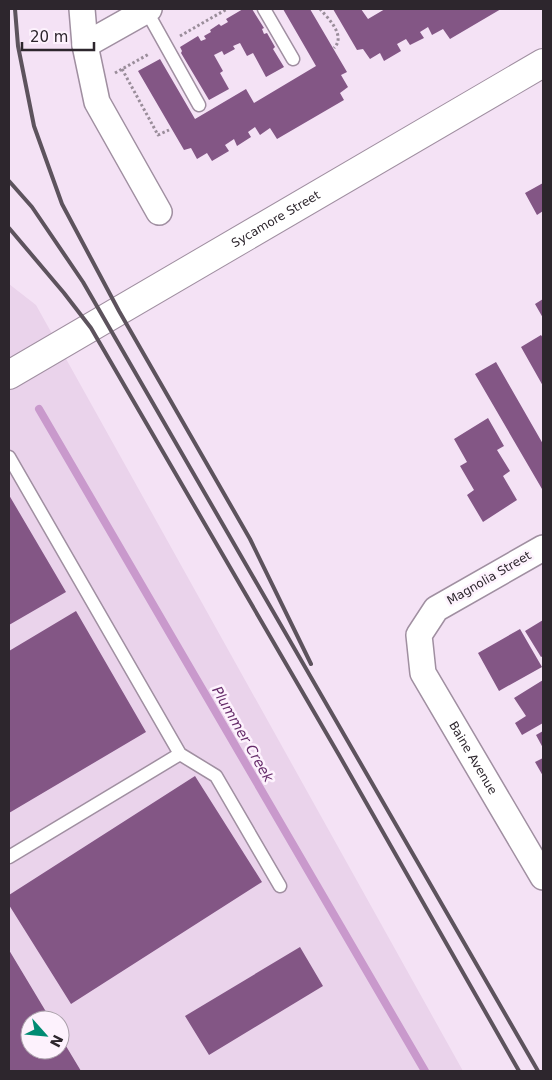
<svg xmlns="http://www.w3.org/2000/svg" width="552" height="1080" font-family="'DejaVu Sans',sans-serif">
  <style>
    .built { fill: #ead3eb; fill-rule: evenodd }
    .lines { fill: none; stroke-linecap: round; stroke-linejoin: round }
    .stream { stroke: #c999cc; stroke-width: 8 }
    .building { fill: #835685 }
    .lane-casing { stroke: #a08fa1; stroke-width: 15 }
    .street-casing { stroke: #a08fa1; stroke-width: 28 }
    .secondary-casing { stroke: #a08fa1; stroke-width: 30 }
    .path { stroke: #9a8d9a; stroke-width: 3; stroke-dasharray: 2.5 2.5; stroke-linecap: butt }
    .lane { stroke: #fff; stroke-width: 12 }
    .street { stroke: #fff; stroke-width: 25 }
    .secondary { stroke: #fff; stroke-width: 28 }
    .rail { stroke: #5d535d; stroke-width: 4 }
    .labels { text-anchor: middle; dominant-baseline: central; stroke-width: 5; stroke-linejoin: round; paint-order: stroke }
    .street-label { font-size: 12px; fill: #2d262d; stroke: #fdf2fd }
    .water-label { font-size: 14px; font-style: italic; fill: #662c6a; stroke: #fdf2fd }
  </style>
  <rect width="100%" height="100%" fill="#f4e2f5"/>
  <!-- built -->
  <path class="built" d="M9,284L36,305L463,1071H9ZM30,1020H60V1050H30Z"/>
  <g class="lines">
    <!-- stream -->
    <path class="stream" d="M39,409L425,1071"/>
  </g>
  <!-- building -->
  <path class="building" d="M243,9H252L264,28L262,29L264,34L267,33L275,47L273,49L284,67L266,77L253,53L247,56L240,43L233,46L235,49L224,55L222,51L214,55L223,71L220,73L229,89L209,100L181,53L182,51L180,47L198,36L201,41L206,39L204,36L211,32L210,30L219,24L221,26L228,22L226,19Z
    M283,9H310L347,72L341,75L348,87L340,93L344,100L277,139L270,128L260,135L255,127L248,132L251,137L237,146L234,139L225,145L229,151L212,161L207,153L197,159L191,148L184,150L138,71L160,59L195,119L246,89L254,103L316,66Z
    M333,9H361L368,19L385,9H501L450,39L443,29L432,35L428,27L420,32L424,38L410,45L406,39L397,44L401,51L384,61L380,53L370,59L363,49L357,50Z
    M543,183V211L537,215L525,193Z
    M543,299V318L535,304Z
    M541,335L543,338V386L521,347Z
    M496,362L543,444V489H542L475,374Z
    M488,418L504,446L497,450L510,471L503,476L517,500L483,522L467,495L474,490L460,466L467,462L454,439Z
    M9,495L66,592L9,625Z
    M76,611L146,732L9,813V651Z
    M543,620V656L541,657L525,631Z
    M520,629L542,667L499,691L478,653Z
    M543,680V723L522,735L515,723L526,716L514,698Z
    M543,731V748L536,735Z
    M543,758V776L535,762Z
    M195,776L262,882L71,1004L9,905V895Z
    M300,947L323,986L209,1055L185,1016Z
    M9,950L51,1020H30V1050H60V1036L81,1071H9Z"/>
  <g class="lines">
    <defs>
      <path id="lane" d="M264,9L293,59
        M146,10L199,105
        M9,457L180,754L9,857
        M180,754L216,776L280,886"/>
      <g id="street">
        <path d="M82,9L85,45L97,102L159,212"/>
        <path d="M85,45L149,9"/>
        <path id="s1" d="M543,548L436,609L419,635L423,673L543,877"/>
      </g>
      <g id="secondary">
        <path id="s2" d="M9,375L543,63"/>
      </g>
    </defs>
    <!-- lane casing -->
    <use href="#lane" class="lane-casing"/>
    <!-- street casing -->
    <use href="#street" class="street-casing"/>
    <!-- secondary casing -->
    <use href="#secondary" class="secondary-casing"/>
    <!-- path -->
    <path class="path" d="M320,9C329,19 346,36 334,48
      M180,36L227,9
      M122,69L158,135L169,130
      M115,73L149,54"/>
    <!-- lane -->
    <use href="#lane" class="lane"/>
    <!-- street -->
    <use href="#street" class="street"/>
    <!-- secondary -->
    <use href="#secondary" class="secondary"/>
    <!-- rail -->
    <path class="rail" d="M15,9L18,46L34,126L62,204L119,311L250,539L311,664
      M9,181L32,207L83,282L538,1071
      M9,228L64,293L91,328L339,755L519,1071"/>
  </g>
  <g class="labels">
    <!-- street labels -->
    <g class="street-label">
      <text stroke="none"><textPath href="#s2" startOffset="309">Sycamore Street</textPath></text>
      <text transform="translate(489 578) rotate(-30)">Magnolia Street</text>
      <text stroke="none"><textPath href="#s1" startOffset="291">Baine Avenue</textPath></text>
    </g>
    <!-- water labels -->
    <g class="water-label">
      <text transform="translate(243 734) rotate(60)">Plummer Creek</text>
    </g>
  </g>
  <!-- border -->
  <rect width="552" height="1080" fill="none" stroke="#2d262d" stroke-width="20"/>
  <!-- north arrow -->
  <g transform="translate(45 1035) rotate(117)"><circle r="24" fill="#fdf2fd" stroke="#aaa0aa"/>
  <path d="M0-4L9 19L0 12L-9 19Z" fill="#008b73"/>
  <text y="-8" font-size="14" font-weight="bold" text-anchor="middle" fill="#2d262d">N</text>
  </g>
  <!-- scale -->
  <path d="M22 42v8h72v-8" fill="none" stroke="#2d262d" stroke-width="2.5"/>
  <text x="30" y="42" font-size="15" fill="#2d262d" stroke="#fdf2fd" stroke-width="4" paint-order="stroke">20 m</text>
</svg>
